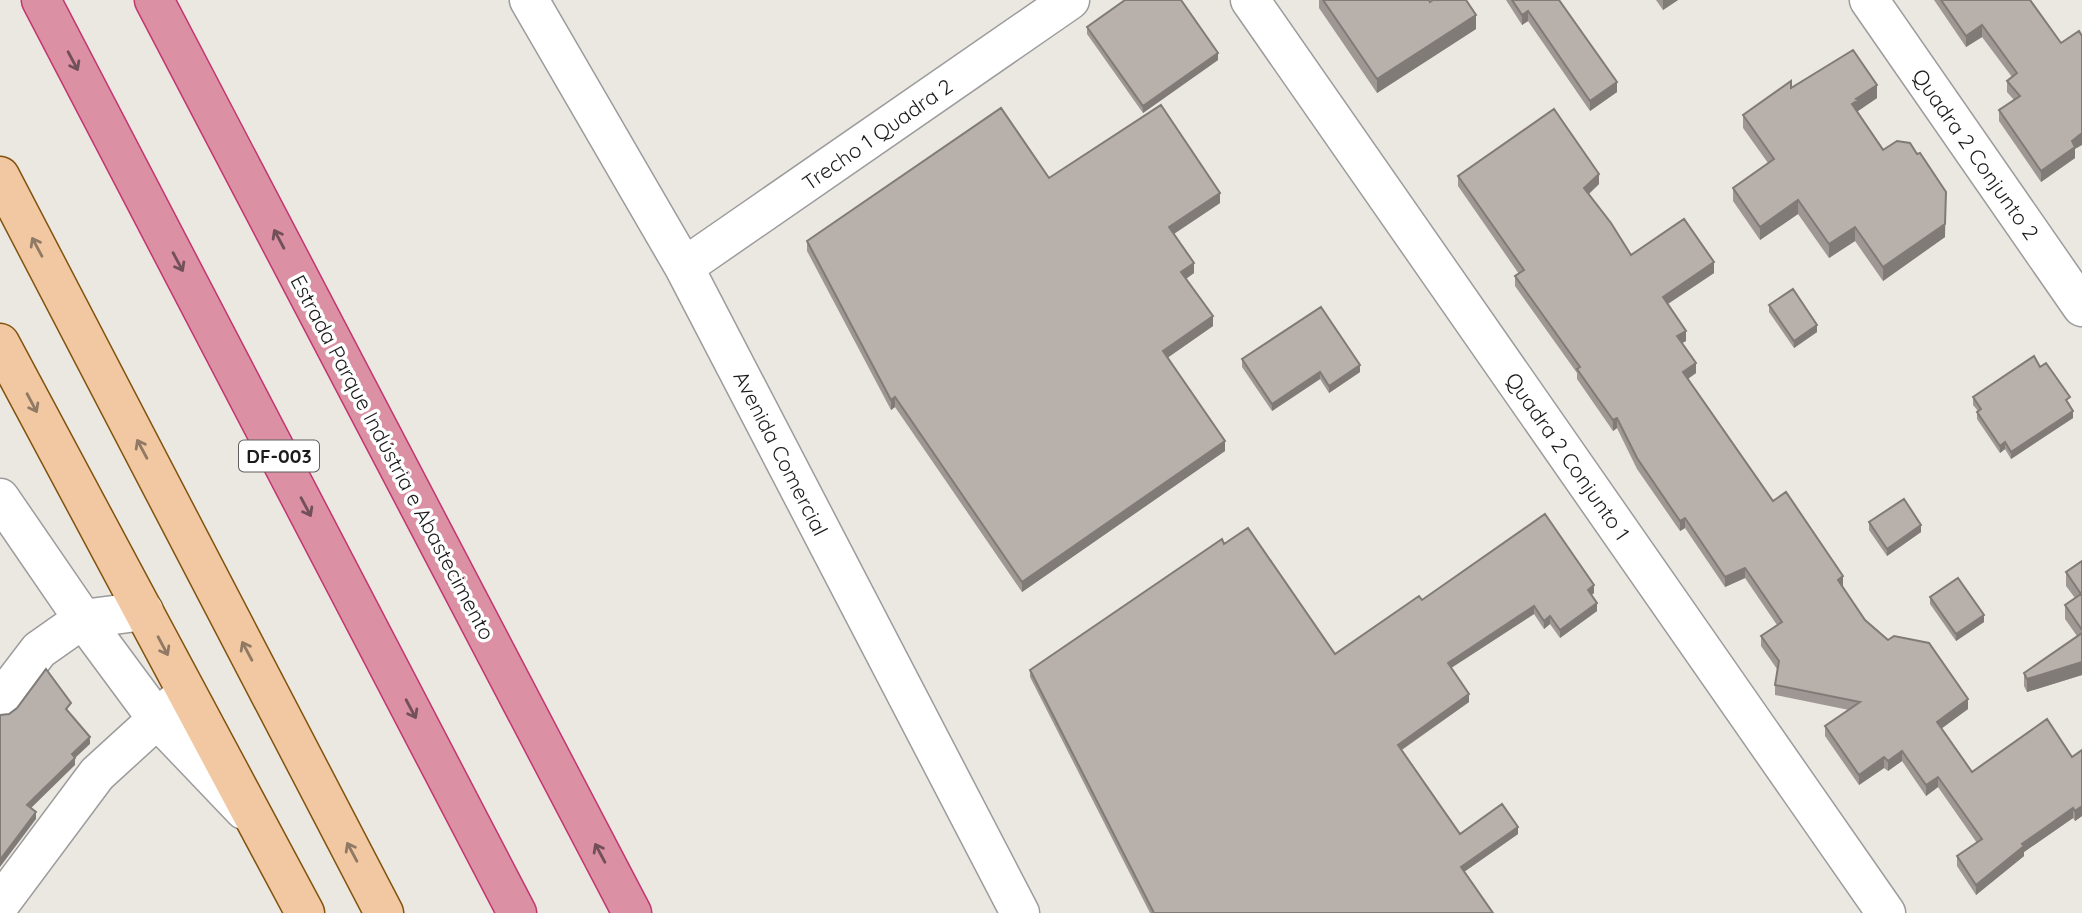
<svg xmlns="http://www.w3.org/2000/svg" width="2082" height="913" font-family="Quicksand,sans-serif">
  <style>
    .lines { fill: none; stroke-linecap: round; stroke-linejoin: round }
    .minor-casing { stroke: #9c9c9c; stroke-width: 41 }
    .major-casing { stroke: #82530f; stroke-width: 41 }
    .highway-casing { stroke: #c23671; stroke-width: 41 }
    .minor { stroke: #fff; stroke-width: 38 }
    .major { stroke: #f1c8a1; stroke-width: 38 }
    .highway { stroke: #db90a4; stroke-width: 38 }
    .wall { fill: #9e9793 }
    .shaded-wall { fill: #817b78 }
    .building { fill: #b8b0ab; stroke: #817b78; stroke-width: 2 }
    .oneway { stroke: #715059 }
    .oneway2 { stroke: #917a65 }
    .labels { text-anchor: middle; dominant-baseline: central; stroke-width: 7; stroke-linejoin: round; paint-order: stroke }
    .shield { fill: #fff; stroke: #5f5f5f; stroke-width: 2 }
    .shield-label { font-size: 19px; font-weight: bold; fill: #1b1b1b }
    .street-label { font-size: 21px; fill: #1b1b1b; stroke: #fff }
  </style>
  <rect width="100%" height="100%" fill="#ebe7e1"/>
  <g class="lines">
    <defs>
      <path id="minor" d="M529,0L684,267L1020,913
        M1250,0L1886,913
        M1869,0L2082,307
        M684,267L1070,0
        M0,498L83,619L157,719L244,810
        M0,701L39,650L83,619L144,611
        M0,904L97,774L177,701"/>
      <path id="major" d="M0,176L384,913
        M0,343L305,913"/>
      <path id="highway" d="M41,0L517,913
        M154,0L632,913"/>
    </defs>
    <!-- minor casing -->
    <use href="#minor" class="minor-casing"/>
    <!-- major casing -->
    <use href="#major" class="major-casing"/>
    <!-- highway casing -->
    <use href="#highway" class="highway-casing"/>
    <!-- minor -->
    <use href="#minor" class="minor"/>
    <!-- major -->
    <use href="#major" class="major"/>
    <!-- highway -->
    <use href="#highway" class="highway"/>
  </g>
  <!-- wall -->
  <path class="wall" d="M1319,0H1429L1430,2L1476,29L1377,93L1319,8Z
    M1506,0H1559L1617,92L1590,111L1528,21L1522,25Z
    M1656,0H1678L1663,10Z
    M1934,0H2030L2075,149V158L2041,182L1999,121V110L2014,100L2007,92V81L2012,77L1982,37L1966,47Z
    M1087,27L1218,60L1143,113L1087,34Z
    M1791,88L1877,98L1858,111V112L1945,237L1883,281L1855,241L1829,258L1798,214L1760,240L1733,201V188L1768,163L1743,128V115Z
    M1458,176L1599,184L1589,194L1631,255L1714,273L1668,304L1686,341L1682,343L1696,373L1688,379L1773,501L1843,586H1842L1865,620L1968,709L1941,728L1972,772L2072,757L2082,750V816L2075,821L2073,818L2024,852V856L1976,895L1957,866V856L1977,843L1938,787L1926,796L1902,761L1888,771L1884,768L1859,785L1825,736V726L1849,710L1775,695V685L1777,669L1761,646V636L1777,625L1745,578L1725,587L1685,528L1680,531L1637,469L1617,428L1613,431L1577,379V373L1515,286V276L1519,274L1458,186Z
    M1049,178L1220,203L1174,234L1194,273L1186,279L1213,326L1168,357L1225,451L1022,592L895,407L891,410L807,251V241Z
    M1769,305L1817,332L1794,348L1769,312Z
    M1242,359L1360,372L1329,393L1320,379L1272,411L1242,367Z
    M2040,367L2070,404L2069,405L2073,418L2011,459L2005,449L2000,453L1977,419V412L1978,411L1973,405V397Z
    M1869,522L1921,532L1887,556L1869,530Z
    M1224,544L1335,654L1422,600L1594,593L1591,595L1597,611L1560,638L1550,624L1544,629L1534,614L1451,668L1469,702L1402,750L1460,834H1518L1464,872L1493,913H1150L1030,677V670Z
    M2082,561V675L2027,692L2024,686V673L2077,636L2065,619V605L2075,598L2066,586V572Z
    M1930,597L1984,622L1956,641L1930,604Z"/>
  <!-- shaded-wall -->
  <path class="shaded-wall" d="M1663,0H1678L1663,10Z
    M1528,11V21L1522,25V15Z
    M1476,15V29L1377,93V79Z
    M1982,25V37L1966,47V36Z
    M1218,53V60L1143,113V106Z
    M1617,82V92L1590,111V101Z
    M1877,85V98L1858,111V114L1852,104L1856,99Z
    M2082,133V145L2075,149V158L2041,182V171L2072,141Z
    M1599,174V184L1584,198V188Z
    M1946,192L1945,237L1883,281V267Z
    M1220,193V203L1169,237V227Z
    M1798,200V214L1760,240V227Z
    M1855,227V241L1829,258V244Z
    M1714,262V273L1663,307V297Z
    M1194,263V273L1181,282V272Z
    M1213,316V326L1163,361V351Z
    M1817,325V332L1794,348V341Z
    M1686,331V341L1677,346V336Z
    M1696,363V373L1683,382V372Z
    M1360,365V372L1329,393V386Z
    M1320,372V379L1272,411V404Z
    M895,397V407L891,410V400Z
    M2073,411V418L2011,459V452Z
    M1617,418V428L1613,431V420Z
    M1225,441V451L1022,592V582Z
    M2005,442V449L2000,453V446Z
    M1685,518V528L1680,531V521Z
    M1921,525V532L1887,556V549Z
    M1745,568V578L1725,587V577Z
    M1843,576V586L1838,590V580Z
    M1594,585V593L1588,598V590Z
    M1597,603V611L1560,638V630Z
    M1534,606V614L1448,670V663Z
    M1984,615V622L1956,641V634Z
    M1550,616V624L1544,629V621Z
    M2082,662V675L2027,692V679Z
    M1469,694V702L1398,752V745Z
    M1968,699V709L1937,732V722Z
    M90,737V744L75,758V765L27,812V805L72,754Z
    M1902,751V761L1888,771V761Z
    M1884,757V768L1859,785V775Z
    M1938,777V787L1926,796V785Z
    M2082,806V816L2075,821V811Z
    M2073,808V818L2024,852V856L1976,895V885L2022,844Z
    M36,812V819L0,867V860Z
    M1518,827V834L1461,874V867Z"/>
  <!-- building -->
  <path class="building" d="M1125,0H1181L1218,53L1143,106L1087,27Z
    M1323,0H1429L1430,2L1433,0H1466L1476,15L1377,79Z
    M1512,0H1559L1617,82L1590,101L1528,11L1522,15Z
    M1941,0H2030L2061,43L2079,31L2082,36V133L2072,141L2075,147L2041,171L1999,110L2020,96L2007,81L2017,73L1982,25L1966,36Z
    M1853,50L1877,85L1856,99L1858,100L1852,104L1883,150L1897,141L1910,143L1917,154L1920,153L1946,192L1945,224L1883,267L1855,227L1829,244L1798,200L1760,227L1733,188L1774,159L1743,115L1791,81V88Z
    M1161,105L1220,193L1169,227L1194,263L1181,272L1213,316L1163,351L1225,441L1022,582L895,397L891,400L807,241L1001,108L1049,178Z
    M1554,109L1599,174L1584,188L1611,223L1631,255L1684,219L1714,262L1663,297L1686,331L1677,336L1696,363L1683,372L1773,501L1786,492L1843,576L1838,580L1865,620L1888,640L1894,636L1929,643L1968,699L1937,722L1972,772L2047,719L2072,757L2082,750V806L2075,811L2073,808L2022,844L2024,846L1976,885L1957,856L1982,839L1938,777L1926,785L1902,751L1888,761L1884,757L1859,775L1825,726L1860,702L1775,685L1779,661L1761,636L1782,622L1745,568L1725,577L1685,518L1680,521L1637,458L1617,418L1613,420L1577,369L1580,367L1515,276L1524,270L1458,176Z
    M1793,289L1817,325L1794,341L1769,305Z
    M1321,307L1360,365L1329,386L1320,372L1272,404L1242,359Z
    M2034,356L2040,367L2046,363L2070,397L2066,400L2073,411L2011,452L2005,442L2000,446L1977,412L1981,409L1973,397Z
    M1904,499L1921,525L1887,549L1869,522Z
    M1545,514L1594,585L1588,590L1597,603L1560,630L1550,616L1544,621L1534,606L1448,663L1469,694L1398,745L1460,834L1502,804L1518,827L1461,867L1493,913H1154L1030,670L1222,539L1224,544L1248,528L1335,654L1419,596L1422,600Z
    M2082,561V630L2065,605L2081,594L2066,572Z
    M1958,578L1984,615L1956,634L1930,597Z
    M2082,633V662L2027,679L2024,673Z
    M46,669L71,703L66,709L90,737L72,754L75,758L27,805L36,812L0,860V715L9,714L17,708Z"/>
  <!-- one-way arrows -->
  <defs><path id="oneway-shaft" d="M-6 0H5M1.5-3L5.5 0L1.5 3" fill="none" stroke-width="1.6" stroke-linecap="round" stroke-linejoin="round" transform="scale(1.75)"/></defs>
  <g class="oneway">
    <use href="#oneway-shaft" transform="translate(73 61) rotate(62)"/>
    <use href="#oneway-shaft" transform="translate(279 239) rotate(-118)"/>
    <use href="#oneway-shaft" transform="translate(178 262) rotate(62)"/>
    <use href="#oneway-shaft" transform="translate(306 507) rotate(62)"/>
    <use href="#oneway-shaft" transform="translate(411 709) rotate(62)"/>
    <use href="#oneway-shaft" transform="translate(600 853) rotate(-118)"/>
  </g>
  <g class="oneway2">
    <use href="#oneway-shaft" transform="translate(37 247) rotate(-118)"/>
    <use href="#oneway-shaft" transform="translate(32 403) rotate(62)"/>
    <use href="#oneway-shaft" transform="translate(142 449) rotate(-118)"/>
    <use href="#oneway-shaft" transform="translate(163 646) rotate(62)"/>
    <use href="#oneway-shaft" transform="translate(247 651) rotate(-118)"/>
    <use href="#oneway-shaft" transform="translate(352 852) rotate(-118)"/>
  </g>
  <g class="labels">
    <!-- shield labels -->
    <rect class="shield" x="239" y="440.5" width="80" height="31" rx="5"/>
    <g class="shield-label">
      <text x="279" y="456">DF-003</text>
    </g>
    <!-- street labels -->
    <g class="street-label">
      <text transform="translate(877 134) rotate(-35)">Trecho 1 Quadra 2</text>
      <text transform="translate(1976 154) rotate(55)">Quadra 2 Conjunto 2</text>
      <text transform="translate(781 453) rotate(63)">Avenida Comercial</text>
      <text transform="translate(1568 456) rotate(55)">Quadra 2 Conjunto 1</text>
      <text transform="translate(393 457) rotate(62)">Estrada Parque Indústria e Abastecimento</text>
    </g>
  </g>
</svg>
